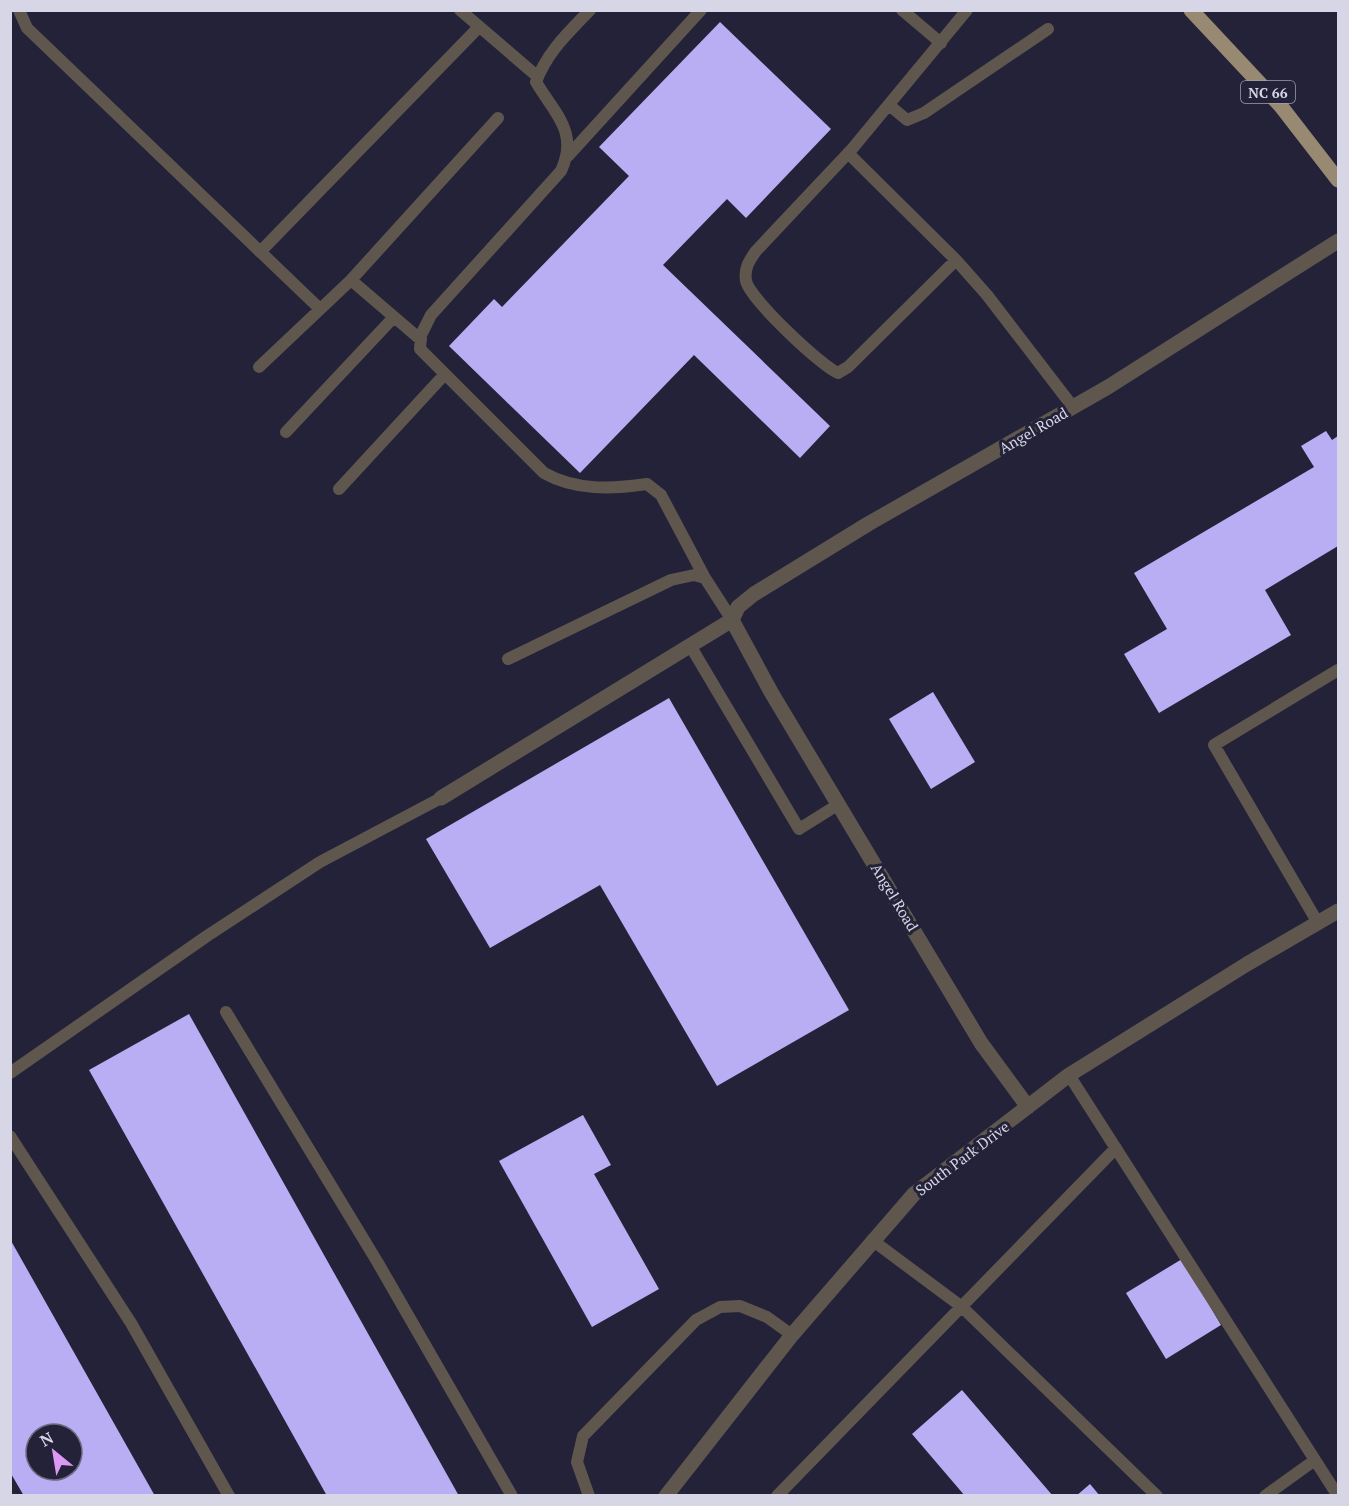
<svg xmlns="http://www.w3.org/2000/svg" width="1349" height="1506" font-family="'PT Serif',serif">
  <style>
    .building { fill: #b9adf4; fill-rule: evenodd }
    .lines { fill: none; stroke-linecap: round; stroke-linejoin: round }
    .service { stroke: #5f574d; stroke-width: 12 }
    .minor { stroke: #5f574d; stroke-width: 15 }
    .primary { stroke: #988973; stroke-width: 15 }
    .labels { text-anchor: middle; dominant-baseline: central; stroke-width: 6; stroke-linejoin: round; paint-order: stroke }
    .shield { fill: #232239; stroke: #a0a0b2; stroke-width: 1.5 }
    .shield-label { font-size: 14px; font-weight: bold; fill: #d6d6e6 }
    .street-label { font-size: 15px; fill: #d6d6e6; stroke: #232239 }
  </style>
  <rect width="100%" height="100%" fill="#232239"/>
  <!-- building -->
  <path class="building" d="M720,22L831,129L746,218L727,199L663,265L830,426L800,458L694,355L580,473L449,346L494,299L502,307L629,176L599,147Z
    M1326,431L1332,440L1338,436V546L1265,590L1291,635L1159,713L1124,654L1167,629L1134,573L1314,467L1301,446Z
    M933,692L975,762L931,789L889,719Z
    M669,698L849,1010L717,1086L600,885L490,948L426,839Z
    M189,1014L459,1496H327L89,1070Z
    M583,1115L611,1165L594,1174L659,1289L592,1327L499,1161Z
    M10,1239L155,1496H24L10,1472ZM36,1434H72V1470H36Z
    M1182,1259L1221,1325L1166,1359L1126,1293Z
    M962,1390L1053,1496H965L912,1434Z
    M1090,1484L1100,1496H1076Z"/>
  <g class="lines">
    <!-- service -->
    <path class="service" d="M19,10L27,28L320,309
      M460,10L538,77
      M590,10C568,33 547,52 536,82C555,114 579,132 561,171L431,315L421,335L420,349L544,473C576,491 612,489 647,484L661,495L705,578
      M902,10L941,43
      M889,105L907,120L924,113L1048,29
      M848,153L956,260L987,295L1073,407
      M568,156L701,10
      M260,252L478,28
      M956,260L848,367L838,373C821,366 750,299 746,281C744,268 749,261 756,251L852,149L967,10
      M351,280L498,118
      M259,367L351,280L421,340
      M286,432L394,317
      M339,489L445,374
      M691,647L799,829L839,804
      M508,659L671,580L694,575L705,578L732,620
      M1318,923L1214,745L1338,670
      M226,1012L378,1263L512,1496
      M10,1073L207,936L320,862L441,798
      M1069,1075L1338,1496
      M10,1136L131,1323L229,1496
      M872,1240L962,1307L1157,1496
      M589,1496L577,1462L583,1436L696,1320L720,1307L740,1306L767,1317L792,1335
      M777,1496L1116,1148
      M1265,1496L1315,1460"/>
    <!-- minor -->
    <path class="minor" d="M441,798L732,620
      M1028,1107L981,1043L771,692L732,620L738,607L754,594L868,524L1108,387L1338,241
      M666,1496L792,1335L914,1194L1069,1075L1247,964L1338,911"/>
    <!-- primary -->
    <path class="primary" d="M1191,10L1280,105L1338,180"/>
  </g>
  <g class="labels">
    <!-- shield labels -->
    <rect class="shield" x="1241" y="81" width="54" height="22" rx="4.5"/>
    <g class="shield-label">
      <text x="1268" y="92">NC 66</text>
    </g>
    <!-- street labels -->
    <g class="street-label">
      <text transform="translate(1033 430) rotate(-30)">Angel Road</text>
      <text transform="translate(895 897) rotate(59)">Angel Road</text>
      <text transform="translate(962 1158) rotate(-37)">South Park Drive</text>
    </g>
  </g>
  <!-- border -->
  <rect width="1349" height="1506" fill="none" stroke="#d6d6e6" stroke-width="24"/>
  <!-- north arrow -->
  <g transform="translate(54 1452) rotate(330)"><circle r="28" fill="#232239" stroke="#6b6a7e" stroke-width="1.5"/>
  <path d="M0-4.5L10 22L0 15L-10 22Z" fill="#db99f5"/>
  <text y="-9" font-size="16" font-weight="bold" text-anchor="middle" fill="#d6d6e6">N</text>
  </g>
</svg>
